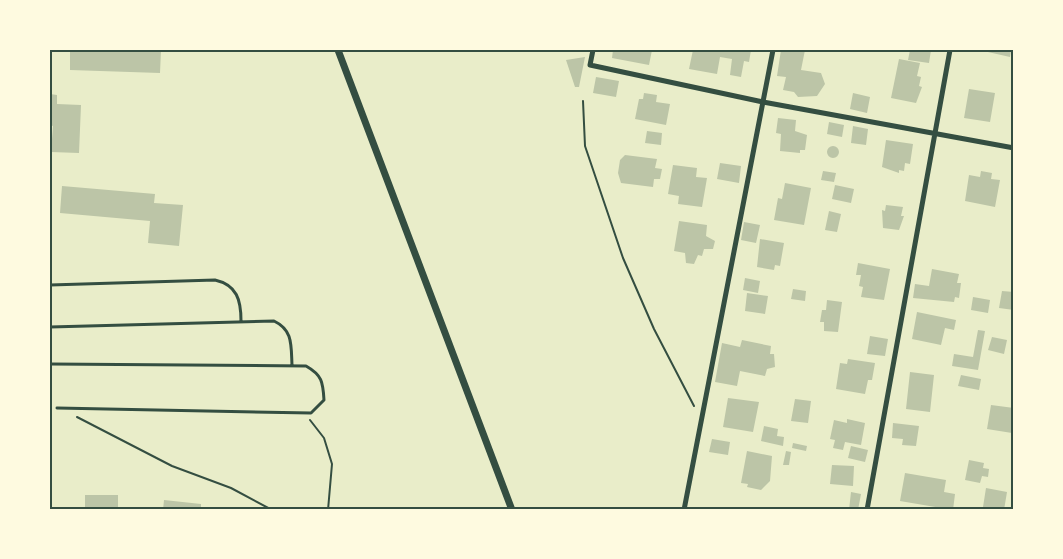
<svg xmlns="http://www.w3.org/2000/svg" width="1063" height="559" font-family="'Crimson Pro',serif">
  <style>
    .building { fill: #bcc5a7 }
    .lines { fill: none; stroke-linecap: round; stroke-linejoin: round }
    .path { stroke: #344e41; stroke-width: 2 }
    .service { stroke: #344e41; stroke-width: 3 }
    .minor { stroke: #344e41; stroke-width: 5 }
    .tertiary { stroke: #344e41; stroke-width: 7 }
    .neatline { fill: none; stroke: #344e41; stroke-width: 2 }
  </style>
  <rect width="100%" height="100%" fill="#e9edc9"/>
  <!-- building -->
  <path class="building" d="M70,50H161L160,73L70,70Z
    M613,50H652L649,65L612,58Z
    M693,50H751L749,62L744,61L741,77L730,75L732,59L720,57L717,74L689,69Z
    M781,50H805L801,70L821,73L825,84L817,96L798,97L794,92L783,90L786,77L777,76Z
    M910,50H931L929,63L908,60Z
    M979,50H1011L1010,57Z
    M585,57L579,87H575L566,60Z
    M899,59L920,63L917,76L921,77L919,86L922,87L916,103L891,98Z
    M596,77L619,81L616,97L593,93Z
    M969,89L995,93L990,122L964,118Z
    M644,93L657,95L656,102L670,104L666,125L635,119L639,99H643Z
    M853,93L870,97L867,113L850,109Z
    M50,94L57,95V104L81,105L79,153L51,152L53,126L50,125Z
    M778,118L796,120L795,131L807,135L805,150H800V153L780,151L781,134L776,133Z
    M829,122L844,125L842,137L827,134Z
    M853,126L868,129L866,145L851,143Z
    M647,131L662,133L661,145L645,143Z
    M886,140L913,144L910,164L905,163L904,171L899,170V173L882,167Z
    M827 152a6 6 0 1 1 12 0a6 6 0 1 1-12 0Z
    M625,155L657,159L655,168L662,169L660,179H654L653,187L621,183L618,173L620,160Z
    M720,163L741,166L739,183L717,179Z
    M673,165L697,168L696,177L707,178L702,207L678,204L679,196L668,194Z
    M823,171L836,173L834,182L821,180Z
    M981,171L992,173L991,179L1000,180L995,207L965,201L969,175L980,177Z
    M785,183L811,188L804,225L774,220L778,198L782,199Z
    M835,185L854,189L851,203L832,199Z
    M62,186L155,194L154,203L183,205L179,246L148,243L150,221L60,213Z
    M886,205L903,207L901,216H904L899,230L883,228L882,210L885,211Z
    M829,211L841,214L837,232L825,230Z
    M679,221L707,225L706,236L715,241L713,249H704L702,256L698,255L694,264L686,263L685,253L674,251Z
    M744,222L760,225L756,243L741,240Z
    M760,239L784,243L780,266L775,265L774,270L757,267Z
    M858,263L890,269L884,300L861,297L863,287L859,286L861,275H856Z
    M932,269L959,274L957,283H961L959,298L955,297L954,302L913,298L915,284L929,286Z
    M745,278L760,281L758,293L743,290Z
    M793,289L806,291L805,301L791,299Z
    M1002,291L1014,292V310L999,308Z
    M747,293L768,296L765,314L745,311Z
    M973,297L990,300L988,313L971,310Z
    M827,300L842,302L838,332L824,331V322H820L822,310H826Z
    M917,312L956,320L954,330L945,328L941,345L912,339Z
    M978,330L985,331L978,370L952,366L954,354L973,357Z
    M870,336L888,339L885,356L867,354Z
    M992,337L1007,340L1004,354L988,350Z
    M742,340L771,346L770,354H774L775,367L767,369L765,376L740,371L737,386L715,382L722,343L740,347Z
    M848,359L875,363L872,380H868L865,394L836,389L840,363L847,364Z
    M910,372L934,375L930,412L906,409Z
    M961,375L981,379L979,390L958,386Z
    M728,398L759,402L753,432L723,427Z
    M795,399L811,401L808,423L791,421Z
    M991,405L1014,408L1012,433L987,429Z
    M847,419L865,423L861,445L845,442L843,450L833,448L835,440L830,439L834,420L847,423Z
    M893,423L919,426L916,446L902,445L903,439L892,438Z
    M764,426L778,429L777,436L784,437L783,446L761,441Z
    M712,439L730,442L728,455L709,452Z
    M793,443L807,446L806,451L792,448Z
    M851,446L868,450L865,462L848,458Z
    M747,451L772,456L770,481L761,490L747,487L748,484L741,483Z
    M786,451L791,452L789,465H783Z
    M969,460L984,463L983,468L989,469L988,477L982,476L980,483L965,480Z
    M832,465L854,466L853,486L830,484Z
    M905,473L946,480L944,492L955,494L953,510L900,501Z
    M986,488L1007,492L1004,510L983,507Z
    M851,492L861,494L858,510H849Z
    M85,495H118V510H85Z
    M164,500L201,504V510H163Z"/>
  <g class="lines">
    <!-- path -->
    <path class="path" d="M583,101L585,146L623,258L654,329L694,406
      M77,417L172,466L231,488L272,510
      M310,420L324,438L332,464L328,510"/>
    <!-- service -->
    <path class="service" d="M50,285L215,280C237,285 241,300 241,321
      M50,327L274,321C293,330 291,345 292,365
      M50,364L306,366C322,375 323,382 324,400L311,413L57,408"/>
    <!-- minor -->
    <path class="minor" d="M593,50L590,65L763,102L1014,148
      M684,510L773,50
      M867,510L950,50"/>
    <!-- tertiary -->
    <path class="tertiary" d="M338,50L512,510"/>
  </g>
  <!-- border -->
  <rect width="1063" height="559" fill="none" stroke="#fefae0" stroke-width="102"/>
  <rect x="51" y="51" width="961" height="457" class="neatline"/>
</svg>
